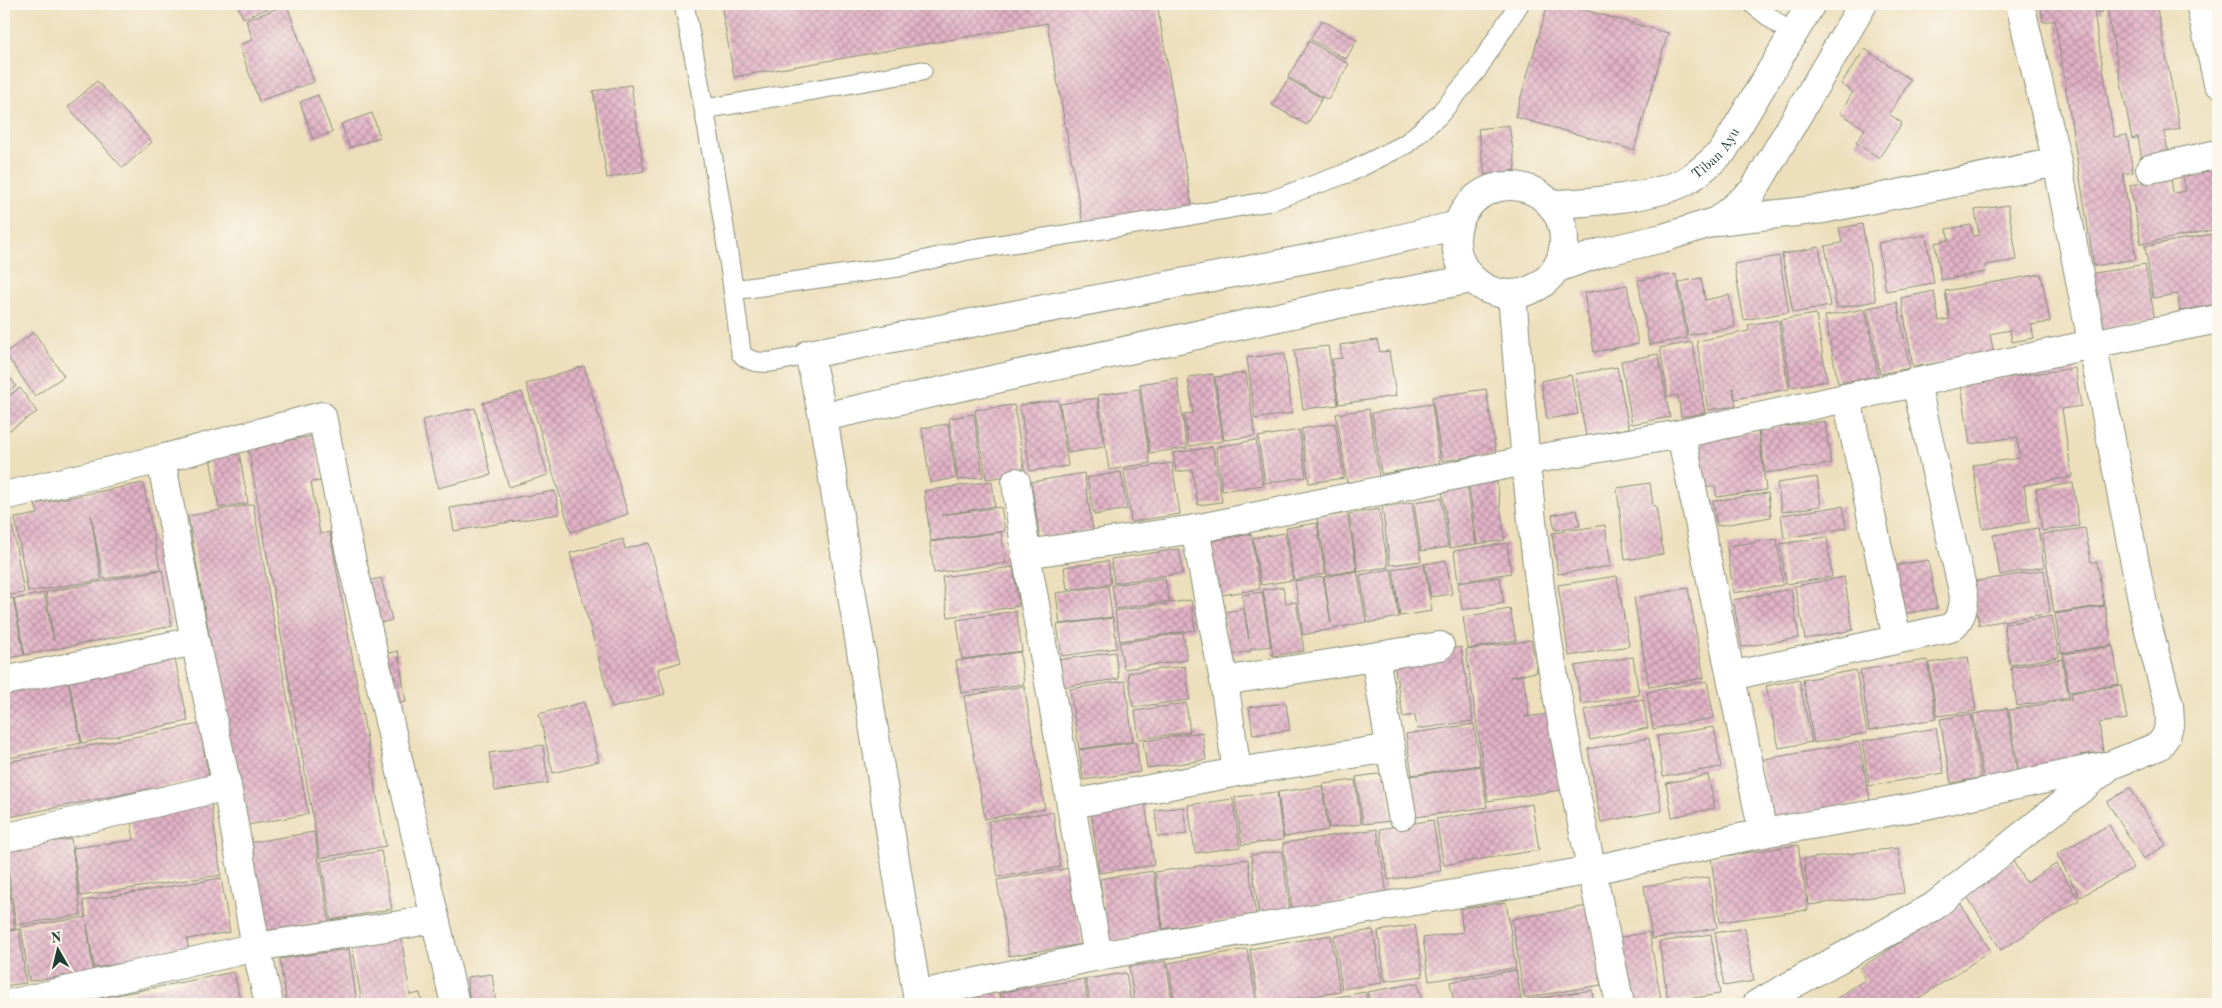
<svg xmlns="http://www.w3.org/2000/svg" width="2222" height="1008" font-family="'Old Standard TT',serif">
  <style>
    .building { fill: url(#building-cross-hatch) }
    .lines { fill: none; stroke-linecap: round; stroke-linejoin: round }
    .service-casing { stroke: #868e78; stroke-width: 21 }
    .minor-casing { stroke: #868e78; stroke-width: 30 }
    .service { stroke: #fff; stroke-width: 19 }
    .minor { stroke: #fff; stroke-width: 28 }
    .labels { text-anchor: middle; dominant-baseline: central; stroke-width: 4.5; stroke-linejoin: round; paint-order: stroke }
    .street-label { font-size: 14px; fill: #1f3d34; stroke: #fbf7ec }
  </style>
  <defs>
    <pattern id="building-cross-hatch" width="8" height="8" patternUnits="userSpaceOnUse" patternTransform="scale(1.25)"><rect width="8" height="8" fill="#e2b2c6"/><path d="M0 0l8 8M0 8l8-8" fill="none" stroke="#b792a2"/></pattern>
  </defs>
  <rect width="100%" height="100%" fill="#fbf7ec"/>
  <filter id="ink" filterUnits="userSpaceOnUse"><feTurbulence type="fractalNoise" baseFrequency=".02" numOctaves="2"/><feDisplacementMap in="SourceGraphic" scale="10" xChannelSelector="R" yChannelSelector="G"/><feConvolveMatrix kernelMatrix="1 2 1 2 8 2 1 2 1" color-interpolation-filters="sRGB"/></filter>
  <filter id="wash" filterUnits="userSpaceOnUse"><feTurbulence type="fractalNoise" baseFrequency=".0096" numOctaves="4" result="noise"/><feDisplacementMap in="SourceGraphic" scale="20" xChannelSelector="R" yChannelSelector="G"/><feGaussianBlur stdDeviation="1.12" result="paint"/><feColorMatrix in="noise" values="0 0 0 0 0 0 0 0 0 0 0 0 0 0 0 0 0 1.4 0 .05"/><feComposite in="paint" operator="in"/></filter>
  <g filter="url(#wash)">
    <rect width="100%" height="100%" fill="#eddfbc"/>
    <g id="blocks">
      <!-- building -->
      <path class="building" d="M237,4H281L243,18Z
        M721,4H1157L1192,206L1083,225L1047,23L734,77Z
        M1548,4H1562L1668,33L1634,150L1515,117Z
        M2040,4H2101L2103,12L2094,13L2114,137L2127,135L2133,172L2123,174L2136,259L2094,266L2055,20L2043,22Z
        M2106,4H2156L2180,129L2164,132L2169,155L2142,160L2138,137L2132,139Z
        M287,5L314,82L259,101L239,45L253,40L246,20Z
        M1322,20L1357,40L1346,59L1310,39Z
        M1309,41L1349,64L1328,100L1288,77Z
        M1865,49L1911,80L1889,114L1902,123L1879,158L1856,143L1865,129L1840,113L1853,92L1841,84Z
        M1288,79L1322,98L1307,125L1272,105Z
        M97,81L152,142L123,168L68,107Z
        M631,85L644,171L607,178L593,91Z
        M318,95L332,132L313,139L300,102Z
        M372,113L380,137L350,148L341,124Z
        M1509,125L1516,170L1485,175L1478,129Z
        M2218,162V229L2141,244L2130,185L2171,178L2173,193L2186,191L2181,168Z
        M2008,205L2017,260L1985,265L1986,272L1941,280L1935,243L1949,240L1946,229L1971,225L1973,236L1979,235L1975,210Z
        M1862,224L1876,301L1837,308L1825,246L1842,243L1839,228Z
        M2218,233V304L2180,311L2177,294L2153,298L2145,246Z
        M1926,235L1934,283L1886,291L1878,243Z
        M1819,247L1830,306L1793,313L1782,254Z
        M1779,256L1789,312L1744,320L1734,264Z
        M2145,264L2155,320L2099,330L2090,274Z
        M1676,274L1687,338L1649,345L1638,280Z
        M2041,274L2050,322L2031,325L2034,338L2012,342L2010,330L1990,334L1994,354L1913,367L1901,298L1934,291L1939,321L1950,319L1945,291Z
        M1701,278L1705,300L1729,295L1735,327L1688,335L1679,282Z
        M1627,285L1638,344L1594,352L1584,293Z
        M1897,302L1910,368L1880,374L1867,308Z
        M1865,309L1878,376L1838,383L1825,316Z
        M1816,314L1827,381L1791,387L1780,320Z
        M1778,320L1789,389L1735,399L1733,388L1736,406L1708,410L1697,341L1749,331L1748,325Z
        M34,332L64,376L35,396L5,353Z
        M1377,340L1380,352L1389,351L1396,396L1339,404L1332,359L1342,358L1340,345Z
        M1692,342L1705,413L1681,417L1678,395L1668,397L1660,348Z
        M1328,346L1338,405L1303,409L1294,350Z
        M1284,353L1292,413L1255,419L1247,358Z
        M1658,354L1670,417L1632,424L1621,361Z
        M584,366L628,514L571,532L526,384Z
        M1617,367L1629,428L1586,436L1575,374Z
        M4,368L16,386L4,394Z
        M2075,368L2081,406L2062,409L2072,477L2024,485L2030,522L1983,529L1973,465L2020,458L2017,437L1970,444L1961,384Z
        M1246,373L1255,436L1224,440L1215,377Z
        M1213,374L1223,441L1189,446L1184,414L1193,413L1188,377Z
        M1571,375L1578,414L1547,419L1541,381Z
        M1177,378L1187,448L1150,453L1140,384Z
        M20,388L37,412L8,431L4,425V399Z
        M1139,389L1150,463L1109,470L1098,395Z
        M1486,389L1496,453L1442,461L1432,397Z
        M522,392L548,475L509,487L483,403Z
        M1097,398L1104,447L1068,453L1060,404Z
        M1058,400L1068,466L1030,471L1020,405Z
        M1432,404L1440,464L1381,474L1372,413Z
        M1014,405L1025,474L986,479L975,410Z
        M475,408L491,475L438,488L422,420Z
        M1369,409L1379,477L1347,483L1336,414Z
        M974,414L983,477L958,480L949,418Z
        M1825,421L1831,464L1765,473L1759,430Z
        M1335,423L1344,478L1309,483L1301,429Z
        M948,424L956,478L930,483L922,428Z
        M1299,430L1306,477L1265,483L1258,437Z
        M1758,431L1766,490L1717,497L1715,486L1700,488L1692,440Z
        M314,436L322,481L311,482L315,505L320,534L330,532L386,846L320,858L248,447Z
        M1256,440L1263,485L1222,491L1216,447Z
        M238,446L248,503L219,508L209,452Z
        M1213,447L1222,502L1198,505L1192,470L1176,472L1173,453Z
        M1172,463L1180,514L1131,522L1124,470Z
        M1121,472L1127,509L1094,515L1087,478Z
        M1084,473L1093,530L1040,539L1031,482Z
        M1817,477L1821,506L1782,512L1777,483Z
        M992,481L995,506L941,515L1001,507L1005,531L931,541L924,491Z
        M1497,482L1505,540L1477,544L1469,485Z
        M143,483L160,569L103,579L91,515L101,580L28,592L15,518L38,514L35,504Z
        M1650,483L1653,506H1656L1663,554L1625,560L1617,488Z
        M2073,483L2079,526L2042,531L2036,489Z
        M1467,486L1476,544L1450,548L1442,489Z
        M555,491L559,514L454,531L450,508Z
        M1768,493L1771,517L1717,526L1713,501Z
        M1441,498L1448,547L1421,551L1414,502Z
        M1412,502L1421,561L1390,565L1382,507Z
        M253,504L308,814L243,826L188,516Z
        M1843,506L1846,528L1784,538L1781,515Z
        M1379,509L1388,567L1358,572L1349,514Z
        M1577,510L1580,526L1555,530L1552,515Z
        M1347,513L1357,570L1327,575L1317,518Z
        M11,518L24,593L4,596V519Z
        M1317,523L1325,574L1294,580L1286,528Z
        M1605,525L1611,566L1558,574L1552,533Z
        M2038,528L2044,567L2000,575L1993,535Z
        M2085,528L2091,562H2097L2104,605L2054,613L2042,534Z
        M1001,532L1006,563L934,573L930,542Z
        M1285,533L1293,580L1261,585L1253,538Z
        M1251,534L1260,589L1215,596L1206,542Z
        M1827,537L1832,577L1786,584L1780,544Z
        M623,539L625,549L649,543L681,662L658,669L665,694L612,708L570,553Z
        M1777,539L1783,585L1733,593L1727,546Z
        M1507,543L1511,573L1458,582L1454,551Z
        M1179,549L1183,573L1114,583L1111,559Z
        M1446,560L1452,594L1431,597L1425,564Z
        M1928,560L1937,608L1902,614L1893,566Z
        M1108,561L1111,584L1067,590L1064,567Z
        M1424,564L1432,611L1400,616L1393,569Z
        M1013,567L1019,606L948,617L942,577Z
        M1391,569L1399,617L1368,623L1360,575Z
        M162,570L172,626L25,655L14,599L44,593L54,641L46,592Z
        M2044,570L2050,613L1979,625L1972,582Z
        M1357,571L1366,622L1303,635L1295,581L1323,577L1331,623L1324,577Z
        M1617,576L1629,646L1569,656L1558,585Z
        M1500,577L1504,603L1462,610L1458,583Z
        M1844,577L1853,630L1805,639L1795,586Z
        M381,578L392,620L373,625L363,582Z
        M1165,578L1169,601L1116,609L1112,585Z
        M1108,586L1112,617L1060,624L1056,593Z
        M1283,587L1286,603L1296,602L1304,651L1273,656L1263,590Z
        M1688,588L1704,678L1649,687L1634,598Z
        M1791,589L1799,638L1742,647L1733,600Z
        M1262,592L1271,646L1250,649L1251,651L1231,655L1223,612L1244,609L1249,639L1242,595Z
        M13,598L24,655L4,659V600Z
        M1191,600L1195,630L1120,641L1115,611Z
        M2105,606L2112,645L2061,653L2055,614Z
        M1510,609L1516,640L1468,649L1463,617Z
        M1016,611L1022,651L962,659L957,620Z
        M2052,616L2059,657L2010,665L2004,624Z
        M1113,618L1117,648L1062,656L1057,625Z
        M1183,633L1187,660L1124,669L1119,643Z
        M1531,640L1537,672L1510,677L1523,675L1529,716L1524,717L1549,714L1561,790L1488,801L1466,650Z
        M2113,646L2119,684L2069,692L2063,654Z
        M1461,647L1473,721L1417,729L1415,715L1403,717L1393,657Z
        M173,650L188,721L82,743L67,672Z
        M398,651L406,702L387,705L379,655Z
        M1020,652L1024,684L961,693L956,661Z
        M1115,652L1119,679L1061,687L1057,660Z
        M1633,657L1639,695L1581,704L1575,666Z
        M1968,657L1976,711L1937,716L1929,663Z
        M2062,659L2069,698L2017,706L2011,667Z
        M1927,660L1936,719L1869,730L1860,670Z
        M1185,666L1190,700L1133,707L1128,673Z
        M1856,670L1867,733L1814,743L1803,680Z
        M67,675L81,743L4,759V688Z
        M1799,679L1812,742L1779,748L1766,686Z
        M1125,681L1133,741L1079,749L1070,689Z
        M1707,681L1714,718L1653,729L1647,692Z
        M2121,685L2127,719L2099,723L2103,752L2080,755L2081,765L2019,774L2009,710L2072,699L2071,693Z
        M1024,686L1045,809L985,819L964,696Z
        M1643,699L1648,728L1590,740L1584,710Z
        M584,702L599,761L553,773L539,714Z
        M1186,703L1190,732L1139,739L1135,711Z
        M1286,703L1290,730L1253,735L1249,707Z
        M2007,708L2017,772L1983,778L1973,714Z
        M1971,714L1981,778L1951,783L1940,719Z
        M199,724L209,777L4,818V763Z
        M1474,724L1480,765L1412,775L1406,734Z
        M1714,727L1721,767L1663,777L1657,736Z
        M1936,728L1944,773L1869,786L1862,741Z
        M1202,732L1206,760L1147,768L1143,741Z
        M1649,738L1662,811L1601,822L1588,749Z
        M1136,742L1140,772L1083,780L1079,750Z
        M1859,742L1870,801L1771,818L1760,760Z
        M543,745L548,783L495,791L489,753Z
        M1481,766L1487,807L1409,818L1402,777Z
        M1385,773L1392,821L1363,824L1356,777Z
        M1708,775L1715,808L1672,817L1666,783Z
        M1355,780L1361,824L1329,828L1323,784Z
        M1322,786L1328,830L1284,837L1278,792Z
        M2130,788L2166,845L2143,859L2107,802Z
        M1277,792L1283,840L1242,845L1235,797Z
        M1233,799L1240,847L1195,853L1188,805Z
        M1145,802L1154,865L1099,873L1091,811Z
        M211,804L221,875L80,896L73,848L134,840L130,815Z
        M1532,804L1539,850L1444,865L1436,819Z
        M1183,807L1187,834L1158,837L1155,810Z
        M1053,812L1060,867L998,877L988,821Z
        M1433,820L1441,871L1388,880L1380,829Z
        M2109,825L2133,868L2080,897L2057,854Z
        M1377,829L1387,895L1292,909L1283,843Z
        M314,832L329,921L262,932L247,843Z
        M71,839L81,915L16,925L5,848Z
        M1798,845L1808,910L1720,922L1711,858Z
        M1898,848L1904,893L1809,905L1804,859Z
        M381,851L392,909L331,920L321,861Z
        M1282,851L1290,911L1259,916L1251,855Z
        M1248,859L1256,916L1163,929L1155,872Z
        M5,861L15,929L4,930V862Z
        M2013,861L2026,883L2056,864L2079,900L2001,950L1964,892Z
        M1070,868L1082,944L1009,956L997,880Z
        M1153,871L1163,934L1108,942L1100,879Z
        M1709,877L1717,928L1652,939L1644,886Z
        M221,878L230,932L187,939L190,958H153L94,968L87,924L93,972L29,981L21,927L86,917L83,901Z
        M1506,902L1516,968L1429,981L1423,938L1463,932L1460,909Z
        M1960,903L1991,951L1910,1004H1837L1834,1000L1866,979L1859,969Z
        M1588,906L1601,985L1524,998L1512,919Z
        M1415,925L1423,976L1385,981L1378,931Z
        M1745,928L1754,981L1724,986L1715,933Z
        M19,929L26,983L4,986V932Z
        M1373,930L1382,983L1342,989L1334,936Z
        M1649,932L1661,999L1632,1004L1611,939Z
        M1711,934L1720,994L1668,1002L1659,942Z
        M1331,935L1340,992L1259,1004L1250,949Z
        M401,936L410,995L420,993L422,1004H362L352,943Z
        M349,949L357,1004H287L280,959Z
        M1247,949L1257,1004H1175L1168,963Z
        M1166,961L1173,1004H1135L1129,967Z
        M1516,970L1522,1004H1454L1450,982Z
        M234,972L241,1004H77L76,1003Z
        M1126,973L1131,1004H1090L1086,979Z
        M492,974L496,1004H470L467,977Z
        M1084,979L1088,1004H1005L1003,992Z
        M1418,983L1422,1004H1369L1367,992Z
        M1592,990L1594,1004H1528V1000Z
        M1000,992L1002,1004H962L961,998Z
        M1365,992L1367,1004H1327L1326,999Z
        M1324,998L1325,1004H1293V1003Z"/>
    </g>
  </g>
  <g filter="url(#ink)">
    <use href="#blocks" fill-opacity="0" stroke="#868e78" stroke-width="1"/>
    <g class="lines">
      <defs>
        <path id="service" d="M684,4C707,119 728,236 741,353C756,371 788,358 809,354
          M1753,4L1792,35
          M705,109L922,71
          M734,290L898,267L967,250L1187,216L1270,201L1350,172L1406,144L1438,116L1476,71L1519,4"/>
        <g id="minor">
          <path d="M2200,4L2218,83"/>
          <path d="M2150,169L2218,154"/>
          <circle cx="1510" cy="240" r="54"/>
          <path id="s1" d="M1552,204C1585,203 1655,197 1684,182C1699,174 1711,162 1723,151L1811,4"/>
          <path d="M1717,221L1753,191L1863,4"/>
          <path d="M1557,268L1603,252L1663,238L1717,221L1823,209L2057,162"/>
          <path d="M1512,294C1521,406 1529,518 1546,629C1566,755 1594,880 1620,1004"/>
          <path d="M1847,399L1897,639"/>
          <path d="M823,417L1338,304L1472,279"/>
          <path d="M161,459L195,641L227,786L256,947L269,1004"/>
          <path d="M1016,482L1026,554L1098,956"/>
          <path d="M4,496L161,459L322,416L349,549L455,1004"/>
          <path d="M1195,529L1224,681L1237,772"/>
          <path d="M1026,554L1195,529L1524,461L1681,434L2092,344L2218,319"/>
          <path d="M1375,657L1402,815"/>
          <path d="M1731,676L1950,628C1961,620 1964,609 1964,596L1916,383"/>
          <path d="M4,681L195,641"/>
          <path d="M1224,681L1440,646"/>
          <path d="M1072,804L1237,772L1391,748"/>
          <path d="M1763,833L1916,807L2105,766"/>
          <path d="M4,838L227,786"/>
          <path d="M917,995L1098,956L1592,870L1763,833L1681,434"/>
          <path d="M9,1004L256,947L406,924L435,918"/>
          <path d="M927,1004L917,995L823,417L809,354L1343,252L1458,225"/>
          <path d="M1757,1004L1933,907L2111,765L2159,746L2166,736L2170,722L2169,706L2146,620L2057,162L2020,4"/>
        </g>
      </defs>
      <!-- service casing -->
      <use href="#service" class="service-casing"/>
      <!-- minor casing -->
      <use href="#minor" class="minor-casing"/>
      <!-- service -->
      <use href="#service" class="service"/>
      <!-- minor -->
      <use href="#minor" class="minor"/>
    </g>
  </g>
  <g class="labels">
    <!-- street labels -->
    <g class="street-label">
      <text stroke="none"><textPath href="#s1" startOffset="178">Tiban Ayu</textPath></text>
    </g>
  </g>
  <!-- margin -->
  <rect width="2222" height="1008" fill="none" stroke="#fbf7ec" stroke-width="20"/>
  <!-- north arrow -->
  <g transform="translate(58 950) rotate(352)" stroke="#fbf7ec" stroke-width="4" paint-order="stroke">
  <path d="M0-4L9 19L0 12L-9 19Z" fill="#1f3d34"/>
  <text y="-8" font-size="14" font-weight="bold" text-anchor="middle" fill="#1f3d34">N</text>
  </g>
</svg>
